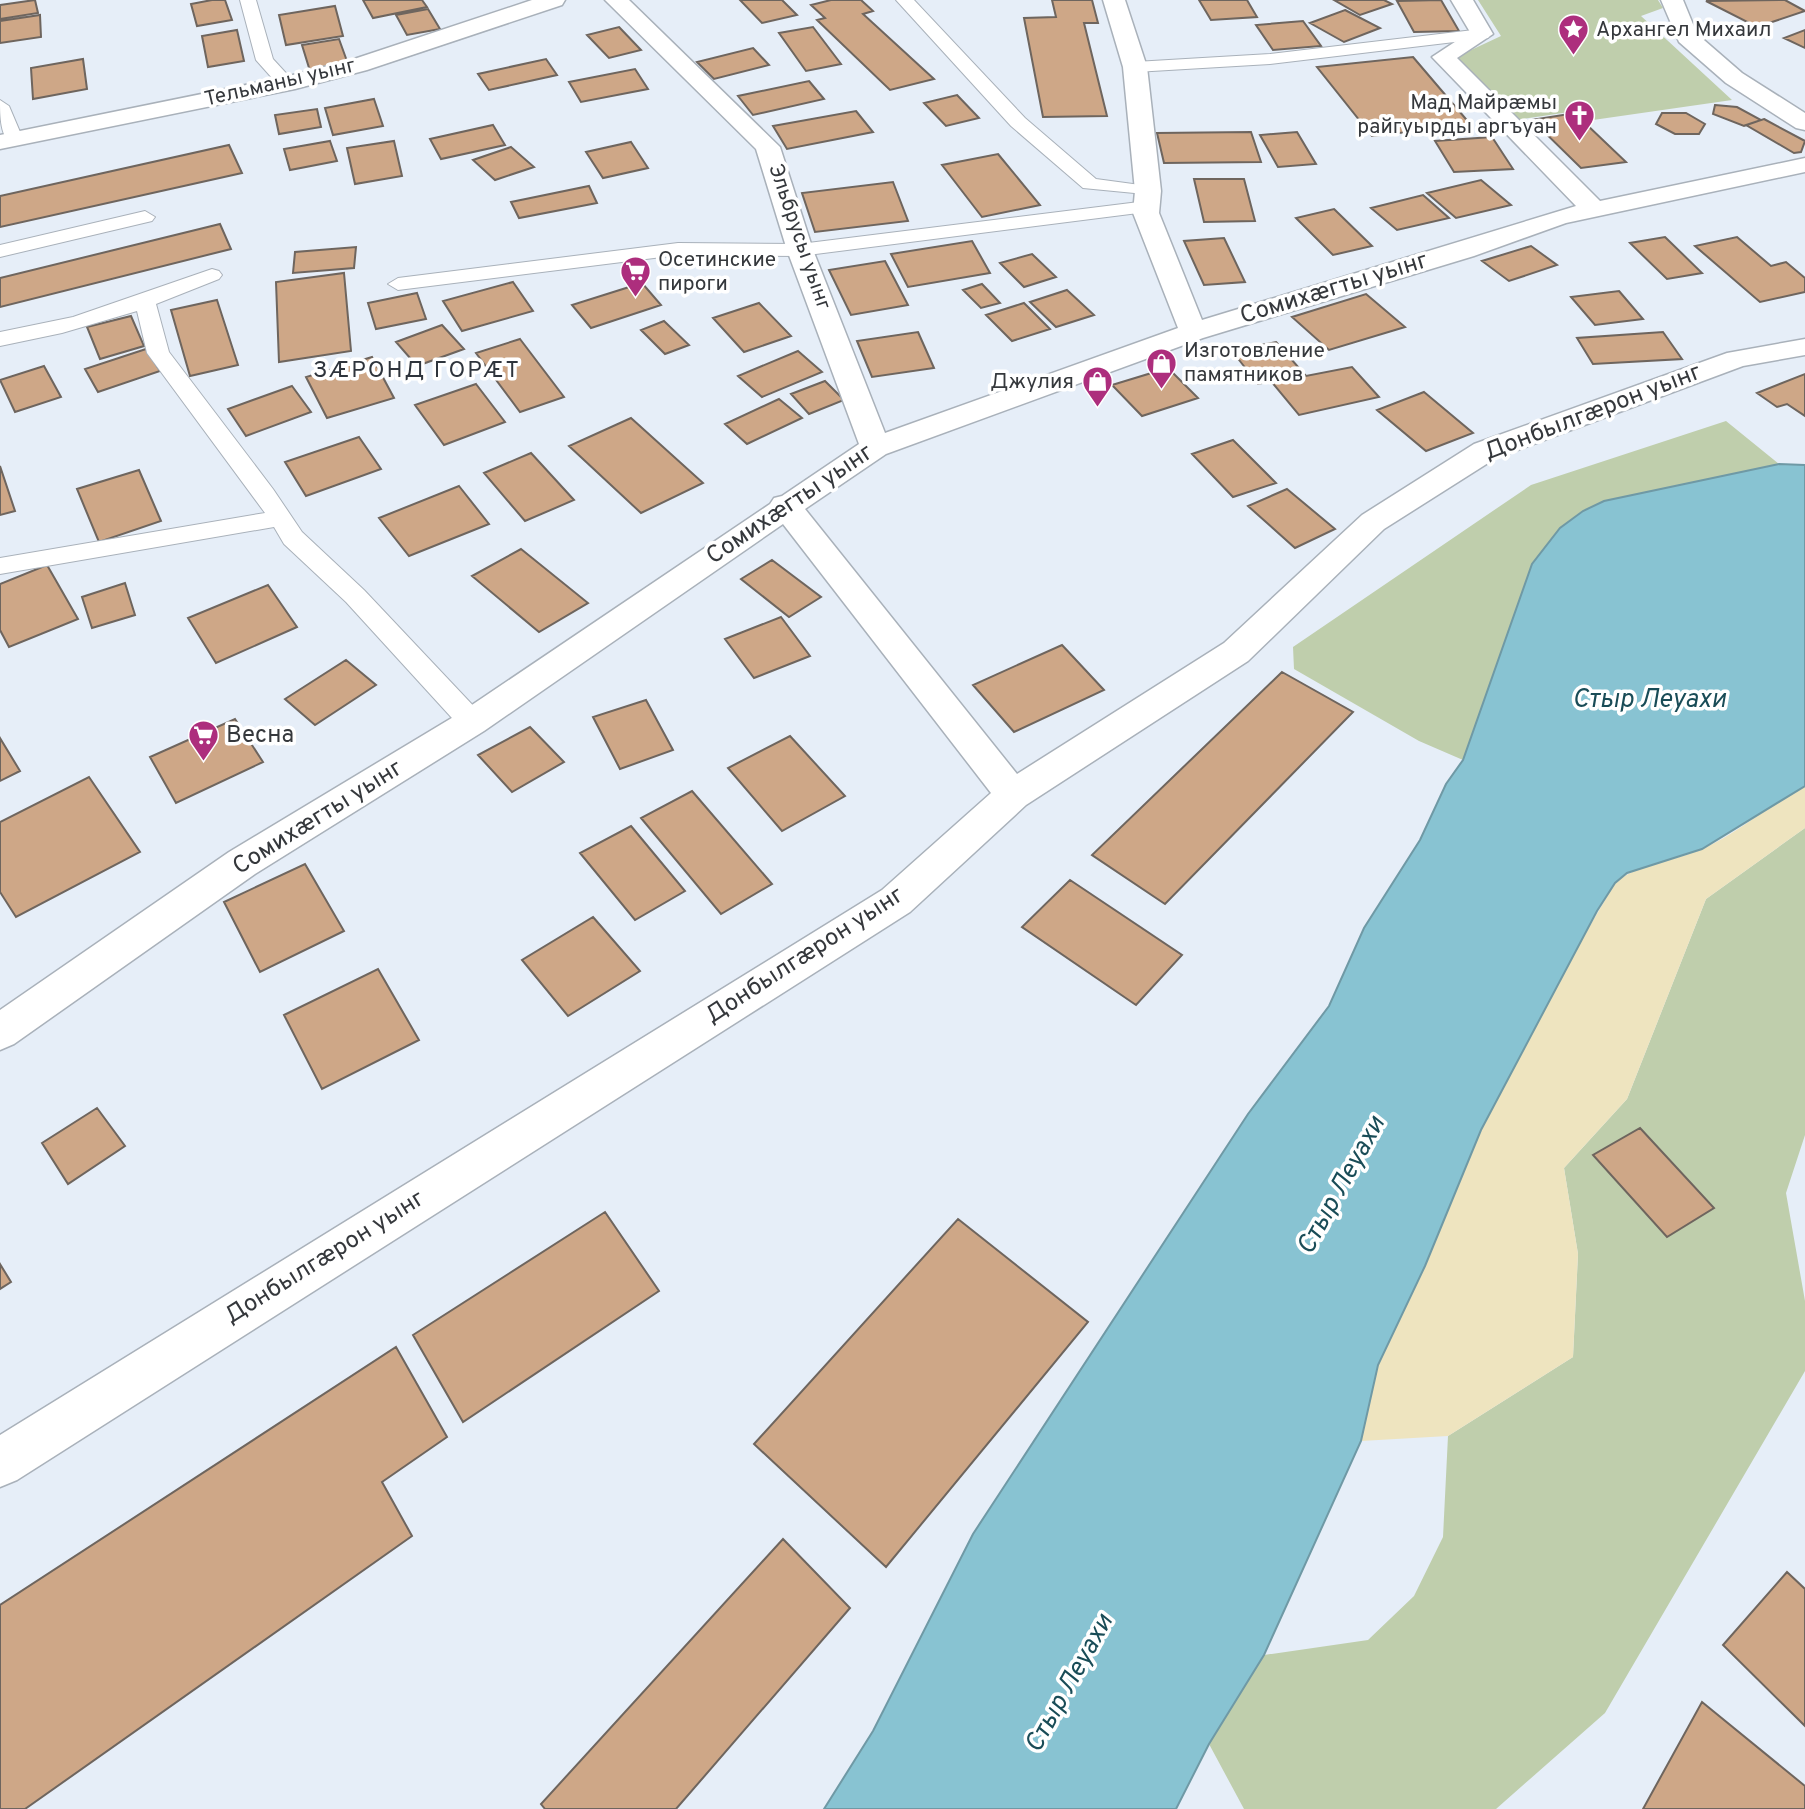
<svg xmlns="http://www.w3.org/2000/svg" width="1805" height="1809" font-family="Overpass,sans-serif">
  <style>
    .green { fill: #bfceac }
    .sand { fill: #eee4bf }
    .water { fill: #88c3d2; stroke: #6f99a5; stroke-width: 2 }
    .building { fill: #cea787; stroke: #6e655e; stroke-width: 2 }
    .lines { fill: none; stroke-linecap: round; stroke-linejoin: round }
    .lane-casing { stroke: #a9b1ba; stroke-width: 2 }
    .street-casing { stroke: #a9b1ba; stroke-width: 3 }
    .secondary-casing { stroke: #a9b1ba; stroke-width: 3 }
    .lane { fill: #fff; fill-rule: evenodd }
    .street { fill: #fff; fill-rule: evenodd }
    .secondary { fill: #fff; fill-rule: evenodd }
    .labels { text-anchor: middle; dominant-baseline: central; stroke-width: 7; stroke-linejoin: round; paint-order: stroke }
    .far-poi-label { font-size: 21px; fill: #35383c; stroke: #fff; text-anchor: start }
    .far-street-label { font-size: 21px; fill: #35383c; stroke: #fff }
    .far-quarter-label { font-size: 23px; letter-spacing: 2px; fill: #2e343c; stroke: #fff }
    .street-label { font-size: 24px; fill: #35383c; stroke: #fff }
    .poi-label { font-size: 24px; fill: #35383c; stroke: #fff; text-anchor: start }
    .water-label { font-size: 26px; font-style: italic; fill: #194c57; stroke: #fff }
  </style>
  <rect width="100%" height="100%" fill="#e6eef8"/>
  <!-- green -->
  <path class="green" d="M1478,0H1658L1663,8L1641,16L1732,100L1593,120L1583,110L1516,120L1454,58L1501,36Z
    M1726,421L1779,464L1604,501L1583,511L1560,528L1532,564L1463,760L1419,741L1294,669L1293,647L1531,485Z
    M1805,828V1135L1786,1193L1805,1301V1371L1605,1713L1496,1809H1244L1209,1744L1264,1655L1368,1640L1414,1596L1443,1537L1448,1436L1573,1357L1578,1254L1564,1168L1627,1099L1706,899Z"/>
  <!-- sand -->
  <path class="sand" d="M1805,786V828L1706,899L1627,1099L1564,1168L1578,1254L1573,1357L1448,1436L1361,1441L1378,1365L1425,1266L1481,1130L1567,965L1615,883C1640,862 1673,862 1702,849C1739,833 1769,804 1805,786Z"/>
  <!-- water -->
  <path class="water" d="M1779,464L1805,465V786L1702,849L1627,873L1615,883L1597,911L1481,1130L1425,1266L1378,1365L1361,1441L1264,1655L1209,1744L1176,1809H824L873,1731L973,1534L1248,1114L1329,1006L1364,928L1420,840L1446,784L1463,760L1532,564L1560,528L1583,511L1604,501Z"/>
  <!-- building -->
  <path class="building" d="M35,0L38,13L0,19V5Z
    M212,0H225L232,20L197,26L191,4Z
    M363,0H422L427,7L373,18Z
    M740,0H782L797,15L762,23Z
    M831,0H861L873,11L863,14L934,79L890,90L817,20L825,18L811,5Z
    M1052,0H1092L1098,23H1084L1107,116L1043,117L1024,18L1056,17Z
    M1199,0H1247L1257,17L1211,20Z
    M1334,0H1384L1392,4L1360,15Z
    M1441,0L1459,31L1414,32L1397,1Z
    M1785,0L1805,11L1757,27L1706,1Z
    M335,6L343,36L286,45L279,15Z
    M428,9L440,29L407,35L396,15Z
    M1345,10L1380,28L1344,42L1310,23Z
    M40,15L41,37L0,43V21Z
    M1303,21L1321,46L1273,50L1256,25Z
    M619,27L641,50L609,58L587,35Z
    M813,27L841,64L806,71L779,33Z
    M237,30L244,61L208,67L202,36Z
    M1805,30V48L1784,38Z
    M339,39L348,64L310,71L302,45Z
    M753,48L769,65L714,79L697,62Z
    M1413,57L1471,125L1372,136L1317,67Z
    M83,59L87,89L33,99L31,68Z
    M546,59L557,75L489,90L478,74Z
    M635,69L648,89L581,102L569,82Z
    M809,81L824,99L753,115L738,96Z
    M957,95L979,118L946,126L924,103Z
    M374,99L383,126L333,135L325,108Z
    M1715,105L1737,107L1761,120L1744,126L1713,114Z
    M317,109L321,127L279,134L275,115Z
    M856,111L873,132L787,149L773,126Z
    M1575,113L1585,123L1626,162L1581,168L1532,120Z
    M1662,113H1686L1705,124L1699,134H1675L1656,124Z
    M1764,119L1805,141L1801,152L1794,153L1746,125Z
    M493,125L505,145L441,159L430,139Z
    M1251,132L1261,162L1164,163L1157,133Z
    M1297,132L1316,164L1278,167L1260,135Z
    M1492,137L1513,169L1454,172L1435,141Z
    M330,141L337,161L290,170L284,149Z
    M394,141L402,176L355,184L347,148Z
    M631,142L648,168L603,178L586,152Z
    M229,145L242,173L0,227V196Z
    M511,147L534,167L495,180L473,160Z
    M998,154L1040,205L982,217L942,165Z
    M1194,179H1244L1255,221L1204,222Z
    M1481,180L1511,205L1456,218L1427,193Z
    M893,182L908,221L815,232L802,193Z
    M589,186L597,203L519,218L511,202Z
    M1423,195L1449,218L1397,230L1371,208Z
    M1334,209L1372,246L1333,255L1296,218Z
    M220,224L231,249L0,307V278Z
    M1665,237L1702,273L1667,279L1630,243Z
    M1737,237L1771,266L1786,262L1805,278V292L1760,302L1695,246Z
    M1224,238L1245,282L1204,285L1184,241Z
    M972,241L990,273L908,287L891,254Z
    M1531,246L1557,265L1509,281L1482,261Z
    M356,247L354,268L293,273L295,252Z
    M1032,254L1056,277L1024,287L1000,263Z
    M885,261L908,305L851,315L829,270Z
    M344,273L351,351L279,362L276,282Z
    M513,282L533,311L462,331L443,301Z
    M642,283L661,305L591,328L572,305Z
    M982,284L1000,303L981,308L963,290Z
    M1067,290L1094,315L1056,327L1030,302Z
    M1619,291L1643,319L1595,325L1571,297Z
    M417,293L426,319L376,329L368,303Z
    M1366,294L1405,327L1329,350L1292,317Z
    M217,300L238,365L190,376L171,310Z
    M759,303L791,336L744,352L713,318Z
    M1024,303L1050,329L1012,341L986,315Z
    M131,316L144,346L100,359L87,327Z
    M664,321L689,345L665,354L641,330Z
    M442,325L464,349L417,366L396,342Z
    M918,332L934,368L872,377L857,341Z
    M1663,332L1682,359L1593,364L1577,338Z
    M520,339L564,397L520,412L476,353Z
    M1276,342L1306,376L1352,367L1379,397L1299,415L1271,381L1258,384L1232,351Z
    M146,349L160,371L98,392L85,369Z
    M798,351L822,372L762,397L738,376Z
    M372,357L394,398L327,418L306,377Z
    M44,366L61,397L15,412L0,380Z
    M1168,368L1198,398L1142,416L1112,385Z
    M1805,374V416L1787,404L1777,407L1757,393Z
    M825,381L844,400L809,414L791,394Z
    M476,384L505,422L444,445L415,405Z
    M292,386L311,412L246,436L228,409Z
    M1424,392L1473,433L1426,451L1377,410Z
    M779,399L802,418L747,444L725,424Z
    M631,418L703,483L641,513L569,446Z
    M359,437L381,469L306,496L285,462Z
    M1233,440L1276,483L1233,497L1192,454Z
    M531,453L574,500L525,521L484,473Z
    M0,466L15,511L0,515Z
    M139,470L161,521L99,542L77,489Z
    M459,486L489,524L409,556L379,518Z
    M1287,489L1335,529L1295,548L1248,506Z
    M521,549L588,603L539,632L472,576Z
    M772,560L821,597L789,617L741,579Z
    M47,565L78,619L9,647L0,630V584Z
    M125,583L135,615L92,628L82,597Z
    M268,585L297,627L216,663L188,618Z
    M781,617L810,656L754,678L725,639Z
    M1062,645L1104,690L1014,732L973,685Z
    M346,660L376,685L315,725L285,699Z
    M1282,672L1353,712L1165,904L1092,855Z
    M646,700L673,750L620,769L593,717Z
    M235,719L263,762L176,803L150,757Z
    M530,727L564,762L512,792L478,755Z
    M790,736L845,796L782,831L728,768Z
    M0,738L20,771L0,781Z
    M89,777L140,852L16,917L0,892V822Z
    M692,791L772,884L721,914L641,818Z
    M631,826L685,891L635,920L580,853Z
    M305,864L344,931L260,972L224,902Z
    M1070,880L1182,955L1136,1005L1022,927Z
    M593,917L640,971L568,1016L522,960Z
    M378,969L419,1040L322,1089L284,1015Z
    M97,1108L125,1146L68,1184L42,1143Z
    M1640,1128L1714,1208L1667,1237L1593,1155Z
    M605,1212L659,1291L463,1422L413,1335Z
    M958,1219L1088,1322L886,1567L754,1444Z
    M0,1264L11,1282L0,1289Z
    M396,1347L447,1437L382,1482L412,1536L25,1809H0V1605Z
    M783,1539L850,1608L676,1809H545L541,1804Z
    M1787,1572L1805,1589V1726L1723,1645Z
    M1702,1702L1805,1786V1809H1643Z"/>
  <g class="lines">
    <defs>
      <path id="lane" d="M240,0H256L273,59L296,84L293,88H281L256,60Z
        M896,0H914L1025,118L1096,179L1155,187L1158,191L1155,195L1083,188L1011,126Z
        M1482,29L1488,30L1491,34L1488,38L1270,64L1135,72L1126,67L1135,62L1270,54Z
        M0,100L9,106L23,139L21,143L14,145C0,140 0,115 0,100Z
        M1147,201L1154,203L1157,207L1154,211L800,256L678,255L398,290L388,284L398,278L678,243L800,244Z
        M145,211L155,217L152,221L0,257V245Z
        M212,269L219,271L222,275L219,279L156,304L169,352L273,489L302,532L364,590L482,715L486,722L482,729L472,732L462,729L346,602L284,544L274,527L0,574V558L265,513L147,353L137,311L62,333L0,346V332L73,317Z"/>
      <path id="street" d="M605,0H629L780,147L813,250L885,433L1178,328L1133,213L1135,191L1123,67L1103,0H1125L1147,67L1161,191L1159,213L1202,320L1576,206L1432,57L1470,32L1451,0H1473L1493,34L1457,58L1600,201L1805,158V172L1566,223L1474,256L1203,338L886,454L805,509L1017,774L1224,643L1362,515L1474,444L1727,353L1805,339V355L1743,366L1496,458L1384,529L1248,661L1026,805L910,912L17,1480L0,1487V1435L882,890L991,793L783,524L484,731L255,874L14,1044L0,1050V1010L229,852L460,713L770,504L774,498L782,496L859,444L787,250L756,149Z"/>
      <path id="secondary" d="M532,0H565L562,5L367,70L295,89L0,149V135L285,77L351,60Z
        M1661,0H1683L1697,34L1742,73L1805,113V130L1796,128L1726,83L1679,42Z"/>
    </defs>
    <!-- lane casing -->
    <use href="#lane" class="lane-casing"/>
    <!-- street casing -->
    <use href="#street" class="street-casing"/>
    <!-- secondary casing -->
    <use href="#secondary" class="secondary-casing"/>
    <!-- lane -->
    <use href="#lane" class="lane"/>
    <!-- street -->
    <use href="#street" class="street"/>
    <!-- secondary -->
    <use href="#secondary" class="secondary"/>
  </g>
  <!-- icons -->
  <defs>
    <symbol id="sight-pin" viewBox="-11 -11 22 30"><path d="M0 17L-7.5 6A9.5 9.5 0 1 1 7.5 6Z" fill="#ad2e7d" stroke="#fff"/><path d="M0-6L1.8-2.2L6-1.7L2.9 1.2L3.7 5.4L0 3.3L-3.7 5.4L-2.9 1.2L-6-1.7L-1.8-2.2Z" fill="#fff"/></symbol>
    <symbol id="church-pin" viewBox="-11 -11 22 30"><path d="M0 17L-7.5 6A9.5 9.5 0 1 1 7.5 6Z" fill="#ad2e7d" stroke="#fff"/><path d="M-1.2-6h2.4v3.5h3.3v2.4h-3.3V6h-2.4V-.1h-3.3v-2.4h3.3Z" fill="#fff"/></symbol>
    <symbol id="supermarket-pin" viewBox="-11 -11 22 30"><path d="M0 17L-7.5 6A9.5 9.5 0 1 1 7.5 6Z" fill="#ad2e7d" stroke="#fff"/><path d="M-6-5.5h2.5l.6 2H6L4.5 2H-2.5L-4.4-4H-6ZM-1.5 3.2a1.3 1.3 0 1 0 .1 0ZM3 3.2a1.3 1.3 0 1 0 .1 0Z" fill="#fff"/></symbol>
    <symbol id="shop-pin" viewBox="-11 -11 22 30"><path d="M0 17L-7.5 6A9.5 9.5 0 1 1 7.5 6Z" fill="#ad2e7d" stroke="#fff"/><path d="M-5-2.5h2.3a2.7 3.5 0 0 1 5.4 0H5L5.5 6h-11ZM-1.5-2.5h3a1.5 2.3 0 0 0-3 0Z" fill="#fff"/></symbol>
  </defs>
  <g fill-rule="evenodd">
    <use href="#sight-pin" x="1556" y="12" width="35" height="47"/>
    <use href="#church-pin" x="1562" y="98" width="35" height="47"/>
    <use href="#supermarket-pin" x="618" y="254" width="35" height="47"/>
    <use href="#shop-pin" x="1144" y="346" width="35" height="47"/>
    <use href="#shop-pin" x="1080" y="364" width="35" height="47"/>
    <use href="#supermarket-pin" x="186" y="718" width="35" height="47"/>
  </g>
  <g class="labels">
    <!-- far-poi labels -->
    <g class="far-poi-label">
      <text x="1596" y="30">Архангел Михаил</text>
      <text x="1557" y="103" text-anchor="end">Мад Майрæмы<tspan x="1557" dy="24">райгуырды аргъуан</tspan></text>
      <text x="658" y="260">Осетинские<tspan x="658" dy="24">пироги</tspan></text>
      <text x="1184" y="351">Изготовление<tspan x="1184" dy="24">памятников</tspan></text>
      <text x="1074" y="382" text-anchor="end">Джулия</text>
    </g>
    <!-- far-street labels -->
    <g class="far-street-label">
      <text transform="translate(280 83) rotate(-13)">Тельманы уынг</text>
      <text transform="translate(799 237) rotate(71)">Эльбрусы уынг</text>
    </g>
    <!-- far-quarter labels -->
    <g class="far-quarter-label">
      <text x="417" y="371">ЗÆРОНД ГОРÆТ</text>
    </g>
    <!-- street labels -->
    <g class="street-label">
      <text transform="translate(1334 289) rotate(-17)">Сомихæгты уынг</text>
      <text transform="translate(1593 413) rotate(-21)">Донбылгæрон уынг</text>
      <text transform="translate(790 505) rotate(-34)">Сомихæгты уынг</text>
      <text transform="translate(318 818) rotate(-32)">Сомихæгты уынг</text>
      <text transform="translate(805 956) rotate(-33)">Донбылгæрон уынг</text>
      <text transform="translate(325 1258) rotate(-32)">Донбылгæрон уынг</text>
    </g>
    <!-- poi labels -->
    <g class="poi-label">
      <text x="226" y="736">Весна</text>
    </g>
    <!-- water labels -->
    <g class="water-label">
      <text x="1649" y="700">Стыр Леуахи</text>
      <text transform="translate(1342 1186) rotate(-61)">Стыр Леуахи</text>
      <text transform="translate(1070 1684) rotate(-61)">Стыр Леуахи</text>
    </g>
  </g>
</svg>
